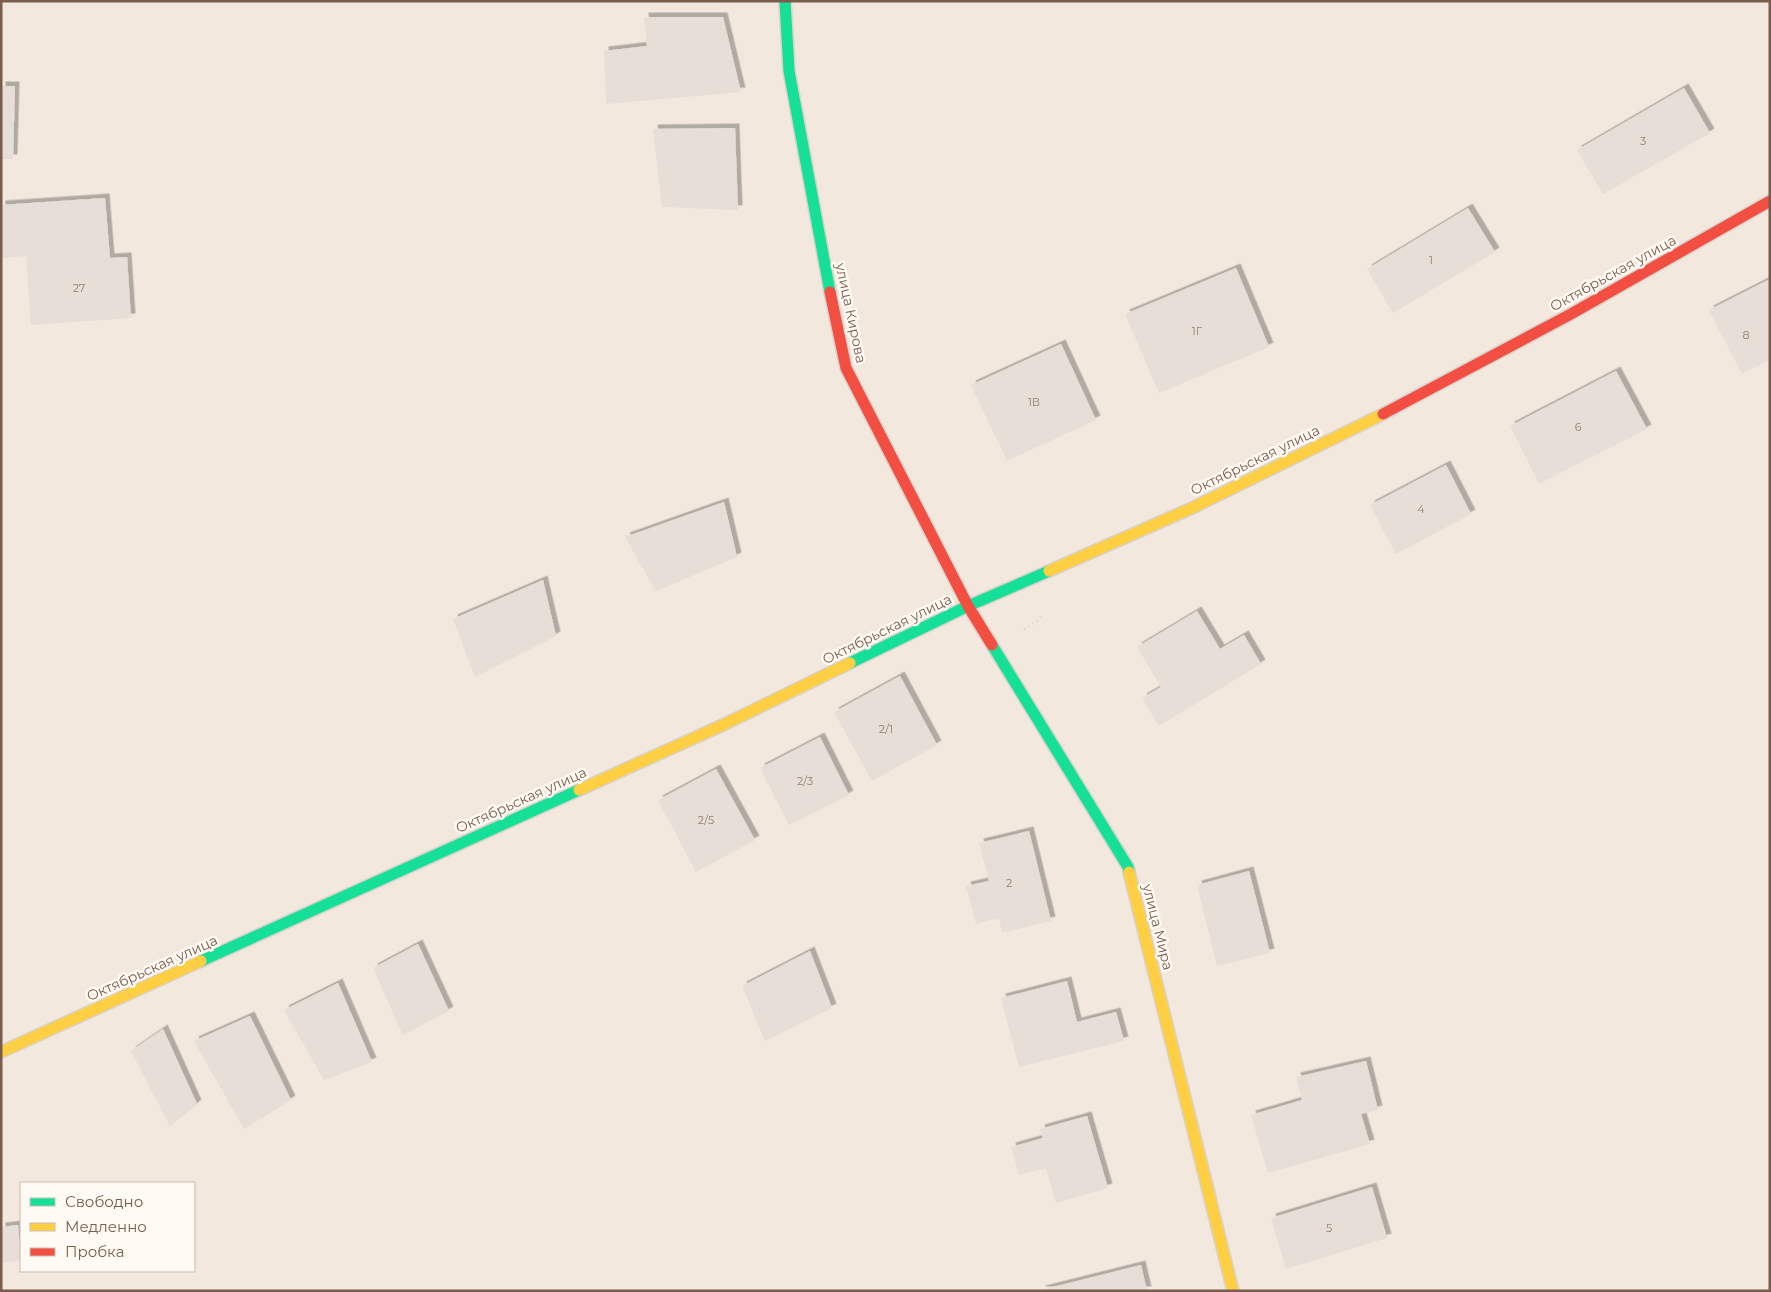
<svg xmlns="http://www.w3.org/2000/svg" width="1771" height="1292" font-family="Montserrat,sans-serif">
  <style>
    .residential { fill: #f2e8de; fill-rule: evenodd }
    .building { fill: #e6ded7; filter: url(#shadow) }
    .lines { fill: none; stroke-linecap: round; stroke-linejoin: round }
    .fast-casing { stroke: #d9d2cb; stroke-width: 14 }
    .slow-casing { stroke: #d9d2cb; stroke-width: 14 }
    .jam-casing { stroke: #d9d2cb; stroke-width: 14 }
    .path { stroke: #dcd5d0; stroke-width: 3; stroke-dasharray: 1 4; stroke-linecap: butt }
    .fast { stroke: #16e098; stroke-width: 11 }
    .slow { stroke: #ffcf43; stroke-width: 11 }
    .jam { stroke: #f24e42; stroke-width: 11 }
    .labels { text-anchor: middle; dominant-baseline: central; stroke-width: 5; stroke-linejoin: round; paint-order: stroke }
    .number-label { font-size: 11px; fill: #977e72 }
    .street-label { font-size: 14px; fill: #7a5c4d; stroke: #fffaf3 }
  </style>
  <defs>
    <filter id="shadow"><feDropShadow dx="4.5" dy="-4.5" stdDeviation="0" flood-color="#0004"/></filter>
  </defs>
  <rect width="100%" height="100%" fill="#f9f5f0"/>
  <!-- residential -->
  <path class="residential" d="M1,1H1770V1291H1ZM21,1183H194V1271H21Z"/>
  <!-- building -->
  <path class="building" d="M644,17H723L741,92L606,104L604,51L647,46Z
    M1,86H15L13,159H1Z
    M1684,88L1710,133L1603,194L1577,150Z
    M735,128L738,210L662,207L653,129Z
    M105,198L110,258L127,257L131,318L31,325L26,256L1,258V205Z
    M1468,208L1495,252L1393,313L1367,269Z
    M1236,268L1269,347L1159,393L1125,314Z
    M1770,279V360L1742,374L1709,310Z
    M1061,344L1096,420L1007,461L971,385Z
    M1616,371L1647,429L1539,484L1510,426Z
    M1446,465L1471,514L1396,554L1370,505Z
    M724,502L737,557L656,591L625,537Z
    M543,580L556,636L475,677L453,619Z
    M1197,611L1220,649L1244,635L1261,664L1159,726L1142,698L1161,687L1137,647Z
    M900,676L937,745L872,781L834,712Z
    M820,737L849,795L789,825L760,768Z
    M716,769L755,840L696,872L658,800Z
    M1029,831L1051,921L1002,933L999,918L976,924L966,886L989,881L979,843Z
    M1249,871L1270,953L1217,966L1197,885Z
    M418,944L449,1011L403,1035L373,968Z
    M810,951L832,1008L765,1041L742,986Z
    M1067,981L1077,1022L1116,1012L1124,1041L1019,1067L1001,998Z
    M338,983L372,1062L324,1080L284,1010Z
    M250,1016L291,1100L244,1129L194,1041Z
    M163,1029L197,1104L170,1126L131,1051Z
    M1366,1061L1378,1110L1361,1114L1370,1144L1268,1173L1251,1115L1302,1100L1296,1077Z
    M1087,1116L1108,1188L1056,1203L1046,1168L1019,1175L1011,1147L1043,1138L1040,1129Z
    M1372,1187L1387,1238L1286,1269L1271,1218Z
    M18,1225L21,1260L1,1263V1227Z
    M1141,1265L1147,1291H1041V1290Z"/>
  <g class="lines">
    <defs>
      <path id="fast" d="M785,1L789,71L830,292
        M992,645L1128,867L1129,872
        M850,663L968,606L1049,571
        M201,961L579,790"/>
      <path id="slow" d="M1049,571L1192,508L1383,414
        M579,790L725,724L850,663
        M1129,872L1233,1291
        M1,1052L201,961"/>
      <path id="jam" d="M830,292L846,368L968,606L992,645
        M1383,414L1571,314L1770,201"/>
    </defs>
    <!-- fast casing -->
    <use href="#fast" class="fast-casing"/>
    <!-- slow casing -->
    <use href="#slow" class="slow-casing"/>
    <!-- jam casing -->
    <use href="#jam" class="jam-casing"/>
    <!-- path -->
    <path class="path" d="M1024,629L1037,621L1043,614"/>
    <!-- fast -->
    <use href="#fast" class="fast"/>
    <!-- slow -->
    <use href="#slow" class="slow"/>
    <!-- jam -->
    <use href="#jam" class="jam"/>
  </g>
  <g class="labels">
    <!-- number labels -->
    <g class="number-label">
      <text x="1643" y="141">3</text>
      <text x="1431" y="260">1</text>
      <text x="79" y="288">27</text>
      <text x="1197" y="331">1Г</text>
      <text x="1746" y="335">8</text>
      <text x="1034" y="402">1В</text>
      <text x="1578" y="427">6</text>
      <text x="1421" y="509">4</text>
      <text x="886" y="729">2/1</text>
      <text x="805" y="781">2/3</text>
      <text x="706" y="820">2/5</text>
      <text x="1009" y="883">2</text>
      <text x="1329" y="1228">5</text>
    </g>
    <!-- street labels -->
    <g class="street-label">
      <text transform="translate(1613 273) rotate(-29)">Октябрьская улица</text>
      <text transform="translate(851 313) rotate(78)">улица Кирова</text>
      <text transform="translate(1255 460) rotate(-26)">Октябрьская улица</text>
      <text transform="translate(887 629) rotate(-26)">Октябрьская улица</text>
      <text transform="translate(521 800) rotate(-24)">Октябрьская улица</text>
      <text transform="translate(1158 927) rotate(76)">улица Мира</text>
      <text transform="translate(152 968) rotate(-24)">Октябрьская улица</text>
    </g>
  </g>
  <!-- border -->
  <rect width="1771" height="1292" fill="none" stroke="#7a5c4d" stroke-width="5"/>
  <!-- legend -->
  <rect x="20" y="1182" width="175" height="90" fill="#fffaf3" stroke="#cabbb1"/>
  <rect x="30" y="1198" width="25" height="8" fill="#16e098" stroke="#cabbb1"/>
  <text x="65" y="1207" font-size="15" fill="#7a5c4d">Свободно</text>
  <rect x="30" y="1223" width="25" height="8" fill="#ffcf43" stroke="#cabbb1"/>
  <text x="65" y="1232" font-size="15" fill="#7a5c4d">Медленно</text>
  <rect x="30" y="1248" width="25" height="8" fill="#f24e42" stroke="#cabbb1"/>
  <text x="65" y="1257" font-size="15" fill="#7a5c4d">Пробка</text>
</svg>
